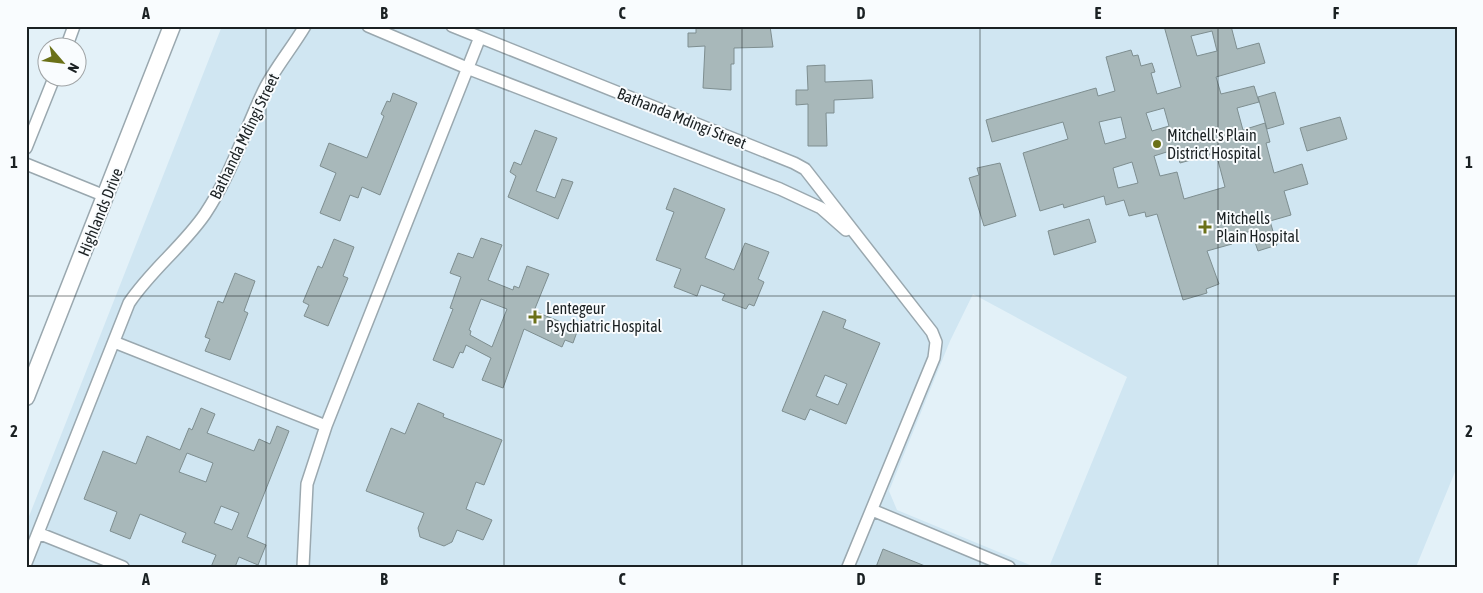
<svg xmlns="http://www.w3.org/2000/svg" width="1483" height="593" font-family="'Asap Condensed',sans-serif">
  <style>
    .built { fill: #d0e6f2 }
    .building { fill: #a8b8ba; stroke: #7e8e90; fill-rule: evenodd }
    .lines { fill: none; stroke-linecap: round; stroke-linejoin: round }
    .street-casing { stroke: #9aa8af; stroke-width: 14 }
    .secondary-casing { stroke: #9aa8af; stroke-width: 19 }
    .street { stroke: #fff; stroke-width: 11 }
    .secondary { stroke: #fff; stroke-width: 16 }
    .grid { fill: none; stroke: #1b2123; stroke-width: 1; stroke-opacity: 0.55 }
    .poi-dot { fill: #6b7118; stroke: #f9fcfe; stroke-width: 2 }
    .labels { text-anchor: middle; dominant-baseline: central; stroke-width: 4; stroke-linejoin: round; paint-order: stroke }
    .street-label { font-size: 16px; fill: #1b2123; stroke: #f9fcfe }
    .poi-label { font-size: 16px; fill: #1b2123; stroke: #f9fcfe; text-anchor: start }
    .neatline { fill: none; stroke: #1b2123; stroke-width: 2 }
    .grid-label { font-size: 16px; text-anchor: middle; font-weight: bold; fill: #1b2123 }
  </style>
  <rect width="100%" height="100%" fill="#e3f1f8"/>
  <!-- built -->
  <path class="built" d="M222,26H1457V467L1416,567H1049L1127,377L973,294L950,341L889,491L897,510L1035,567H26V524Z"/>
  <!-- building -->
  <path class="building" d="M696,26H770L773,47L734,48V64H731V90L703,88L705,46L688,47V33H696Z
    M1164,26H1231L1237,49L1259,43L1265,63L1216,77L1221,94L1254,86L1259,102L1237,108L1243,130L1265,123L1270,142L1266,143L1274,173L1302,164L1308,184L1284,191L1291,215L1270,221L1277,245L1258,251L1251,231L1230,237L1232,244L1207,251L1219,284L1206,289L1207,293L1183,300L1157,214L1146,217L1145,212L1129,216L1124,200L1106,205L1104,196L1064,208L1063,204L1040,211L1023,153L1068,139L1063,122L992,142L986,120L1096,88L1098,96L1115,91L1106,57L1131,50L1133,56L1138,55L1141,66L1152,63L1155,72L1151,73L1157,94L1181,87ZM1212,31L1217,51L1197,56L1191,36ZM1164,108L1169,126L1152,131L1146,113ZM1121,117L1126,138L1105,144L1099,122ZM1176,149L1180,163L1216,153L1225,187L1184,199L1177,172L1160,176L1154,156ZM1132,162L1138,183L1118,188L1113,168Z
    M825,65V82L872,80L873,98L834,100V113H826L827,146H808V104L796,105V90H808L807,66Z
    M1275,92L1284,124L1267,129L1258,97Z
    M393,93L417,103L380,195L362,187L358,198L350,195L340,221L320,213L336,173L320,166L329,143L367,158L384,116L381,114L387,101L390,102Z
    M1340,117L1347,139L1307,151L1300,128Z
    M535,130L557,138L536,191L555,198L562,179L573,182L558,219L508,197L516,176L510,172L514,162L521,165Z
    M1000,163L1016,216L984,226L969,178L979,175L977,168Z
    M674,188L725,209L705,258L734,270L745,243L769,252L758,279L764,282L754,306L749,304L746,309L722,300L725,294L701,285L697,296L674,287L681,269L656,260L674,212L666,209Z
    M1089,219L1096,242L1054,255L1048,231Z
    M481,238L502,245L488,280L513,290L514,286L519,288L527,266L549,274L534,311L578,329L573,343L565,340L562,347L524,329L503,388L482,380L491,358L466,345L463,353L460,352L453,368L433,360L453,309L450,308L461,277L450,273L458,253L473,258ZM481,299L507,309L492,347L470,335L471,331L469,330Z
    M334,239L354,247L343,276L348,278L328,326L304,316L309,305L303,302L318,266L322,268Z
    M235,273L255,281L244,311L248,313L230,360L205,351L210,339L205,337L218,301L223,303Z
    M823,311L846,320L843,328L880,343L846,424L810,409L805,420L782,411ZM825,375L847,384L838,405L816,396Z
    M418,403L444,414L443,417L502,440L484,485L476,482L466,509L492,520L483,540L457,530L452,542L444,546L420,537L418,528L424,513L366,491L391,428L405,434Z
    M201,408L215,414L207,433L254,451L259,439L270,444L277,426L289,431L247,537L266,545L258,565L239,557L235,567H211L216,555L182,542L186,533L140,514L130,539L110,531L117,512L84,499L103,451L136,464L147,436L180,450L189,428L192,430ZM187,453L213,463L206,482L179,472ZM221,506L239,513L232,530L214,523Z
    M883,549L925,566V567H876Z"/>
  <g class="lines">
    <defs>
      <path id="street" d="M368,26L467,68L780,189L821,208L846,230
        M452,26L794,163L805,169L932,332L936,342L934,358L848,567
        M66,48L74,26
        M26,148L54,78
        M26,164L105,196
        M114,342L326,426
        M872,510L1009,567
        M38,533L123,567
        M26,563L129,303C151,270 183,246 205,214C231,175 244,132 264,90C275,68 292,48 305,26
        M303,567L307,484L326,426L480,37"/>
      <path id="secondary" d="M26,397L172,26"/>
    </defs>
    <!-- street casing -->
    <use href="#street" class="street-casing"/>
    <!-- secondary casing -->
    <use href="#secondary" class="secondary-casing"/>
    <!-- street -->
    <use href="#street" class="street"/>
    <!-- secondary -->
    <use href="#secondary" class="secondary"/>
  </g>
  <!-- grid -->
  <path class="grid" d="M266,26V567M504,26V567M742,26V567M980,26V567M1218,26V567M26,296H1457"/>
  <!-- markers -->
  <g class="poi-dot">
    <circle cx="1157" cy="144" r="5"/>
    <path d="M1202.5 219.5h5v5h5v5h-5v5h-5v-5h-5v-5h5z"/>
    <path d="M532.5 309.5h5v5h5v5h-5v5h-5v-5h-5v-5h5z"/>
  </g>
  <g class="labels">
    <!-- street labels -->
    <g class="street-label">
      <text transform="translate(682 118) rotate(22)">Bathanda Mdingi Street</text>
      <text transform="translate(244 136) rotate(-64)">Bathanda Mdingi Street</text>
      <text transform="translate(100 212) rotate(-68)">Highlands Drive</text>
    </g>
    <!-- poi labels -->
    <g class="poi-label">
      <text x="1167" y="135">Mitchell's Plain<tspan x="1167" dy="18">District Hospital</tspan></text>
      <text x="1216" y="218">Mitchells<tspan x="1216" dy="18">Plain Hospital</tspan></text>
      <text x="546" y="308">Lentegeur<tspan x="546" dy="18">Psychiatric Hospital</tspan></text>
    </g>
  </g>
  <!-- border -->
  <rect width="1483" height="593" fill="none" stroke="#f9fcfe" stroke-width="55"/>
  <!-- north arrow -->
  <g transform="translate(62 62) rotate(118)"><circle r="24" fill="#f9fcfe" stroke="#a0a4a6"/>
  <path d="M0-4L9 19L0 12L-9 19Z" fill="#6b7118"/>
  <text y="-8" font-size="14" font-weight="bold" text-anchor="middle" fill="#1b2123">N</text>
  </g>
  <rect x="28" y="28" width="1428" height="538" class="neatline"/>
  <g class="grid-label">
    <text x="146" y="19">A</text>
    <text x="384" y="19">B</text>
    <text x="622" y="19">C</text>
    <text x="861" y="19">D</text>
    <text x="1098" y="19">E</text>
    <text x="1336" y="19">F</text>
    <text x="14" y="168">1</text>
    <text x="1469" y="168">1</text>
    <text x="14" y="437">2</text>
    <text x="1469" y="437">2</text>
    <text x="146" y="585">A</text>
    <text x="384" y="585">B</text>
    <text x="622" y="585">C</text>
    <text x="861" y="585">D</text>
    <text x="1098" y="585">E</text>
    <text x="1336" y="585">F</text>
  </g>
</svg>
